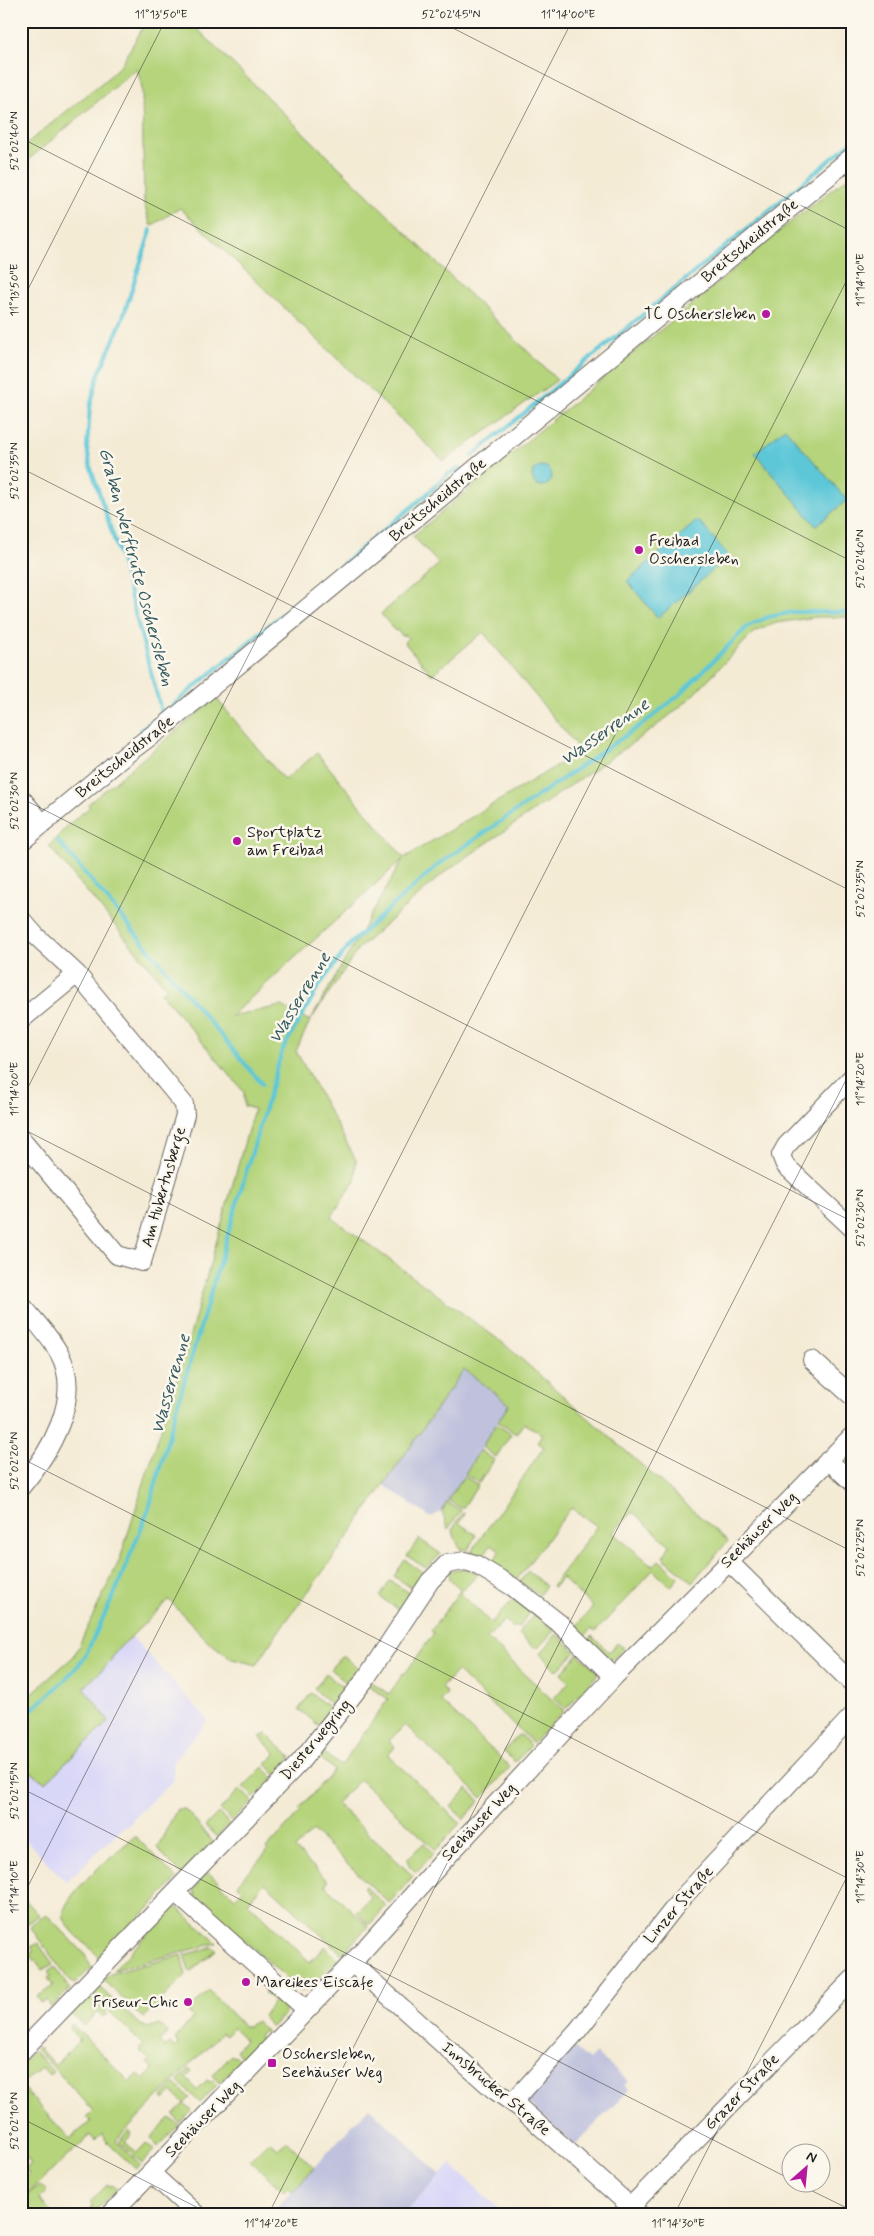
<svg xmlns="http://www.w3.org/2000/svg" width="874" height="2236" font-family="Mynerve,sans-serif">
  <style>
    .built { fill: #d9d7f8 }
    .industrial { fill: #c0c2dd }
    .green { fill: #b5d47b; stroke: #68784c; fill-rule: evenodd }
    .water { fill: #5dc7d8; stroke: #3c727a }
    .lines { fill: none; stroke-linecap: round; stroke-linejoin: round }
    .stream { stroke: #5dc7d8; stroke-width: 4 }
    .minor-casing { stroke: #68645d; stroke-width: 20 }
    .minor { stroke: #fff; stroke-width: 18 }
    .ticks { fill: none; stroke: #1c1c1c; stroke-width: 1; stroke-opacity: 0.45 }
    .poi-dot { fill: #b5179e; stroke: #fbf7ec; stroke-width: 2 }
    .labels { text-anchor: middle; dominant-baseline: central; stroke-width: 5; stroke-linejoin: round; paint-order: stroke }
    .street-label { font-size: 16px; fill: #1c1c1c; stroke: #fbf7ec }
    .poi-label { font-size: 16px; fill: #1c1c1c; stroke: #fbf7ec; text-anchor: start }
    .water-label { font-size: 18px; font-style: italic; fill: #33585e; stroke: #fbf7ec }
    .neatline { fill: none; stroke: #1c1c1c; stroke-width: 2 }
    .ticks-label { font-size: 12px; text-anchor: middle; fill: #1c1c1c }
  </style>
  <rect width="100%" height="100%" fill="#fbf7ec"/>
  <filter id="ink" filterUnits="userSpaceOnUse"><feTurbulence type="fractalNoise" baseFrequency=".02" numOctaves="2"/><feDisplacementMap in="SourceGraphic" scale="10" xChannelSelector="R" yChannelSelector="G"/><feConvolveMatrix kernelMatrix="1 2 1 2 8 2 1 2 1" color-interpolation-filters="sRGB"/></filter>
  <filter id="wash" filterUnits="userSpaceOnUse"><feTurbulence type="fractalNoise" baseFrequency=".0096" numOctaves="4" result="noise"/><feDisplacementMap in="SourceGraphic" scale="20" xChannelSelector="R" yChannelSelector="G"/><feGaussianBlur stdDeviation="1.12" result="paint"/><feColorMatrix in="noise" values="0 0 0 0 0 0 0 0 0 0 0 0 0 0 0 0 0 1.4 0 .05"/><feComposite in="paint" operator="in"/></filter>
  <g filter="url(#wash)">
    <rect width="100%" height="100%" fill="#f4ebd5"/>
    <!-- built -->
    <path class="built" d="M132,1637L208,1720L173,1762L174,1780L132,1819L133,1821L126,1827L124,1826L66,1882L21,1835V1743L109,1663L117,1650Z
      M451,2164L505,2215H403Z"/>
    <!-- industrial -->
    <path class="industrial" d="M464,1369L509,1404L442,1512L430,1517L384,1485Z
      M572,2045L589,2060L596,2053L629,2081L624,2086L629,2090L575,2145L528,2104L527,2092Z
      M369,2107L441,2175L403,2215H270Z"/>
    <!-- green -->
    <path class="green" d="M149,21H189L557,380L444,461L180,208L151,226L144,204L142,88L137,68L21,166V148L109,77L122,63L142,29Z
      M853,173V617H817L776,623L754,632L686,702L654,728L445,872L359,948L310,1021L296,1051L356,1160L355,1181L331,1217L503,1343L728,1541L692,1582L663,1557L670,1545L634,1513H631L613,1533L653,1566L659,1560L678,1577L671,1587L653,1570L595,1632L591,1629L585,1636L575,1627L593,1607L562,1578L554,1587L552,1586L597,1526L571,1508L517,1579L485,1559L487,1556L494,1560L500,1551L491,1545L482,1557L471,1552L544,1447L537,1442L542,1434L524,1423L516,1434L498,1422L509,1404L464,1369L336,1554L273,1639L257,1665L232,1659L209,1642L169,1600L117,1650L109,1663L84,1688L109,1721L46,1782L21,1766V1703L74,1656L120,1559L187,1346L254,1109L244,1106V1092L161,993L167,988L49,846L69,824L90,807L88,804L216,698L284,780L317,753L404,858L581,751L483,632L432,675L404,642L408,638L405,635L402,636L397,630L395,631L381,614L439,564L413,536L786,226ZM403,859L310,1021L281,1006L231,1016Z
      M496,1424L511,1434L496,1457L482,1447Z
      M480,1450L494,1460L479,1483L465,1474Z
      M464,1476L478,1485L462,1509L448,1500Z
      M447,1502L461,1511L448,1529L442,1512Z
      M463,1513L465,1514L459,1523L476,1535L468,1550L460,1549L452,1530Z
      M419,1539L441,1554L426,1568L407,1556Z
      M405,1560L424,1573L413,1589L394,1576Z
      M462,1568L479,1573L460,1593L491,1623L514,1599L531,1612L517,1628L515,1626L513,1628L505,1620L487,1638L564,1711L533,1743L457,1671L441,1688L447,1693L441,1701L510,1767L482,1798L405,1725L389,1741L395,1747L388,1755L460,1823L436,1850L360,1780L336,1803L413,1876L389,1903L313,1831L295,1849L328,1881L325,1885L368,1926L342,1954L265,1883L247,1902L310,1962L325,1946L338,1959L307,1990L301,1991L196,1897L193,1890L208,1872L235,1898L243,1890L237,1884L268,1851L266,1849L301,1811L299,1809L334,1770L315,1753L318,1749L341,1766L388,1699L368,1685L371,1682L389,1694L403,1674L404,1675L434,1633L431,1631L461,1589L450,1580L449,1571Z
      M528,1571L546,1586L539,1595L520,1582Z
      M390,1581L410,1593L399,1610L380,1597Z
      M534,1615L554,1631L538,1648L536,1646L534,1648L519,1634L521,1631L519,1630Z
      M557,1634L576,1652L560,1668L556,1670L540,1654Z
      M592,1636L609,1652L617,1643L624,1648L612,1660L589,1640Z
      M578,1654L597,1671V1675L566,1709L554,1698L569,1682L561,1674Z
      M343,1655L360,1670L349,1685L330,1669Z
      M326,1674L345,1689L333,1706L314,1689Z
      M311,1693L331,1709L318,1725L299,1709Z
      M266,1734L291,1757L276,1775L266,1764L276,1754L260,1737Z
      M518,1735L522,1736L531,1746L515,1762L504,1752Z
      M263,1767L274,1778L254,1798L243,1787Z
      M240,1789L252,1801L232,1821L220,1810Z
      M467,1789L480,1801L464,1819L451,1807Z
      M177,1809H185L213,1842L181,1874L157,1848Z
      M218,1813L230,1824L217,1837L205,1826Z
      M135,1836L177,1879L100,1958C91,1948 68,1931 64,1918C57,1898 121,1849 135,1836Z
      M424,1843L434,1853L416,1872L409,1866L408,1858Z
      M365,1886L386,1906L369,1925L357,1912L371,1897L363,1888Z
      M21,1895L39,1915L28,1924L21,1916Z
      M175,1908H178L217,1943L114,1970L167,1913Z
      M46,1914L83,1952L92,1967L75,1984L69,1980L30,1927Z
      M38,1943L53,1964L42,1970L30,1954L34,1951L31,1947Z
      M213,1947L216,1950L190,1972L184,1955Z
      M181,1955L186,1975L143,2018L103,1980L110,1974Z
      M55,1967L70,1989L51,2008L47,2000L42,2004L37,1997L53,1986L48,1978L51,1976L48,1972Z
      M98,1986L139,2024L148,2028L159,2024L168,2032L159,2042L165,2048L170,2044L175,2048L178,2044L175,2039L193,2018L188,2011L209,1990L243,2026H247L256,2021L267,2032H263L259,2036L261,2039L242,2059L236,2050L245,2040L233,2028L225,2036L221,2033L116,2141L140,2165L136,2169L110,2145L102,2134L95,2141L90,2135L24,2197L40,2185L47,2191L39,2199L53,2214L58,2215H33L28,2210L24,2215H21V2181L29,2174L25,2169L31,2164L21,2152V2086L70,2139L91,2121L87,2117L94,2111L36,2049L38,2047L55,2065L80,2040L68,2028L72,2024L130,2082L138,2074L144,2079L153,2070L147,2064L150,2061L139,2050L143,2045L91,1993Z
      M269,1987C291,2007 293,2005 272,2027L262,2016L274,2002L264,1993Z
      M89,1995L108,2014L103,2017L98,2012L84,2026L71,2014Z
      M34,2051L53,2072L49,2075L42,2067L26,2081L21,2076V2064Z
      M231,2055L233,2057L235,2056L240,2061L219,2083L212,2075Z
      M189,2069L192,2072L186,2078L197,2090L207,2080L210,2082L212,2080L217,2085L200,2103L178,2081Z
      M175,2083L190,2098L184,2104L192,2111L180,2123L174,2115L184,2103L172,2092L164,2100L162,2097Z
      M170,2118L179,2125L158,2147L151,2138Z
      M129,2131L132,2134L125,2142L137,2153L146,2143L155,2149L142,2163L119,2142Z
      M269,2141L278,2149L287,2141L314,2168L292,2192L287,2188L284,2192L250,2160Z
      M107,2185L110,2187L113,2185L117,2189L95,2211L91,2208L93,2205L90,2202Z"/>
    <!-- water -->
    <path class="water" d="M785,428L847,500L816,526L755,453Z
      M532 476a10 10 0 1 1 20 0a10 10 0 1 1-20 0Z
      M698,520L729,556L658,618L627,581Z"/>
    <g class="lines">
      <!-- stream -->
      <path class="stream" d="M472,456L853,141
        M162,714L426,495L448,474L460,468
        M141,730L162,714L121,560L90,465L87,447L90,407L98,376L122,320L151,230
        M58,841L262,1084
        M21,1719L63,1682L83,1660L114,1595L149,1509L173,1420L276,1071L283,1049L320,984L351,943L439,864L648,720L679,695L748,626L768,617L793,612H853"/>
    </g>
  </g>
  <g filter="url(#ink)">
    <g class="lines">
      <defs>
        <path id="minor" d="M21,798L43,824
          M21,842L128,753L167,724L853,156
          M21,919L36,936L77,974L184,1104L185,1115L142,1262L117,1255L21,1139
          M21,1020L77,974
          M853,1076L786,1146L781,1155L785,1165L853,1229
          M21,1304C34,1320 49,1335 59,1353C84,1397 49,1454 21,1487
          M812,1360L853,1397
          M828,1460L853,1483
          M729,1562L853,1684
          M176,1893L307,2010
          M352,1963L493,2089L520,2108L640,2215
          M21,2052L301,1761L364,1681L430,1581L447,1564L465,1561L475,1564L513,1587L559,1623L614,1677
          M513,2102L578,2030L682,1898L853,1715
          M151,2173L197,2215
          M631,2206L853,1979
          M110,2215L352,1963L444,1860L614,1677L743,1548L853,1435"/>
      </defs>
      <!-- minor casing -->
      <use href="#minor" class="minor-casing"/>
      <!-- minor -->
      <use href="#minor" class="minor"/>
    </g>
  </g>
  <!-- ticks -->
  <path class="ticks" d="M439,21L853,232M21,138L853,562M21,303L165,21M21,468L853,892M21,798L853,1222M21,1101L572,21M21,1128L853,1552M21,1458L853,1881M21,1788L792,2180M21,1900L853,268M21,2118L212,2215M798,2184L853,2211M268,2215L853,1066M674,2215L853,1865"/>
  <!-- markers -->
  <g class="poi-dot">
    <circle cx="766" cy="314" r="5"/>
    <circle cx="639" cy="550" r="5"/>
    <circle cx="237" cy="841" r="5"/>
    <circle cx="246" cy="1982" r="5"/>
    <circle cx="188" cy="2002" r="5"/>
    <rect x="267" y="2058" width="10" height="10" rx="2.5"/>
  </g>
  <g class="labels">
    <!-- street labels -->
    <g class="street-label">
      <text transform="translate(750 241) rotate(-40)">Breitscheidstraße</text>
      <text transform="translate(438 500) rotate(-40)">Breitscheidstraße</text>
      <text transform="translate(125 757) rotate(-39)">Breitscheidstraße</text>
      <text transform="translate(164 1187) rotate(-74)">Am Hubertusberge</text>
      <text transform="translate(759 1530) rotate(-45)">Seehäuser Weg</text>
      <text transform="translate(316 1740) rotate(-50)">Diesterwegring</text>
      <text transform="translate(479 1822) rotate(-47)">Seehäuser Weg</text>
      <text transform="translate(679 1905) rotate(-49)">Linzer Straße</text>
      <text transform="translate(496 2089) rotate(40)">Innsbrucker Straße</text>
      <text transform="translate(742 2092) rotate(-46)">Grazer Straße</text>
      <text transform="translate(203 2119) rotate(-46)">Seehäuser Weg</text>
    </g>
    <!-- poi labels -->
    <g class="poi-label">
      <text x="756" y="314" text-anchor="end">TC Oschersleben</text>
      <text x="649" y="541">Freibad<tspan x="649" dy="18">Oschersleben</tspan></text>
      <text x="247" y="832">Sportplatz<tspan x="247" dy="18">am Freibad</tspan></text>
      <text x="256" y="1982">Mareikes Eiscafe</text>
      <text x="178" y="2002" text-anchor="end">Friseur-Chic</text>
      <text x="282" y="2054">Oschersleben,<tspan x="282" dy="18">Seehäuser Weg</tspan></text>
    </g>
    <!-- water labels -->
    <g class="water-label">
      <text transform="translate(136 567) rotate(75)">Graben Werftrute Oschersleben</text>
      <text transform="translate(605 732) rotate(-35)">Wasserrenne</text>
      <text transform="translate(300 998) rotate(-59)">Wasserrenne</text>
      <text transform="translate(171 1384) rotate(-74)">Wasserrenne</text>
    </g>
  </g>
  <!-- margin -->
  <rect width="874" height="2236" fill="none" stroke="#fbf7ec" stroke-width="55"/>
  <!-- north arrow -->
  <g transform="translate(806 2168) rotate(27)"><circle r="24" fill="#fbf7ec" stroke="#a29f99"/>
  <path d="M0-4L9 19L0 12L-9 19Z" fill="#b5179e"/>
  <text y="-8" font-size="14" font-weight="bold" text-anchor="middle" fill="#1c1c1c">N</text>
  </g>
  <rect x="28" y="28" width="818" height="2180" class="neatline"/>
  <g class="ticks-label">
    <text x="161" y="18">11°13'50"E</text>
    <text x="451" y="18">52°02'45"N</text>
    <text x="568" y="18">11°14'00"E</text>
    <text transform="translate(14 141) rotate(-90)" y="4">52°02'40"N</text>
    <text transform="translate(860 280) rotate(-90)" y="4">11°14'10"E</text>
    <text transform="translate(14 290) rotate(-90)" y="4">11°13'50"E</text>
    <text transform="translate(14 471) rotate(-90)" y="4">52°02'35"N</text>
    <text transform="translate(860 559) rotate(-90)" y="4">52°02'40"N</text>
    <text transform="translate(14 801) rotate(-90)" y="4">52°02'30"N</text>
    <text transform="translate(860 889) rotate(-90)" y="4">52°02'35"N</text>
    <text transform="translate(860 1079) rotate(-90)" y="4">11°14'20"E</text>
    <text transform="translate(14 1089) rotate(-90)" y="4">11°14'00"E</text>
    <text transform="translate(860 1218) rotate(-90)" y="4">52°02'30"N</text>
    <text transform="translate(14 1461) rotate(-90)" y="4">52°02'20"N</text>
    <text transform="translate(860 1548) rotate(-90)" y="4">52°02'25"N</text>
    <text transform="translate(14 1791) rotate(-90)" y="4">52°02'15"N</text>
    <text transform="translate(860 1877) rotate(-90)" y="4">11°14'30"E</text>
    <text transform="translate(14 1887) rotate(-90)" y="4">11°14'10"E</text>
    <text transform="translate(14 2121) rotate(-90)" y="4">52°02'10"N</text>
    <text x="271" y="2227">11°14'20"E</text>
    <text x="678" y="2227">11°14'30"E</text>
  </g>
</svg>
